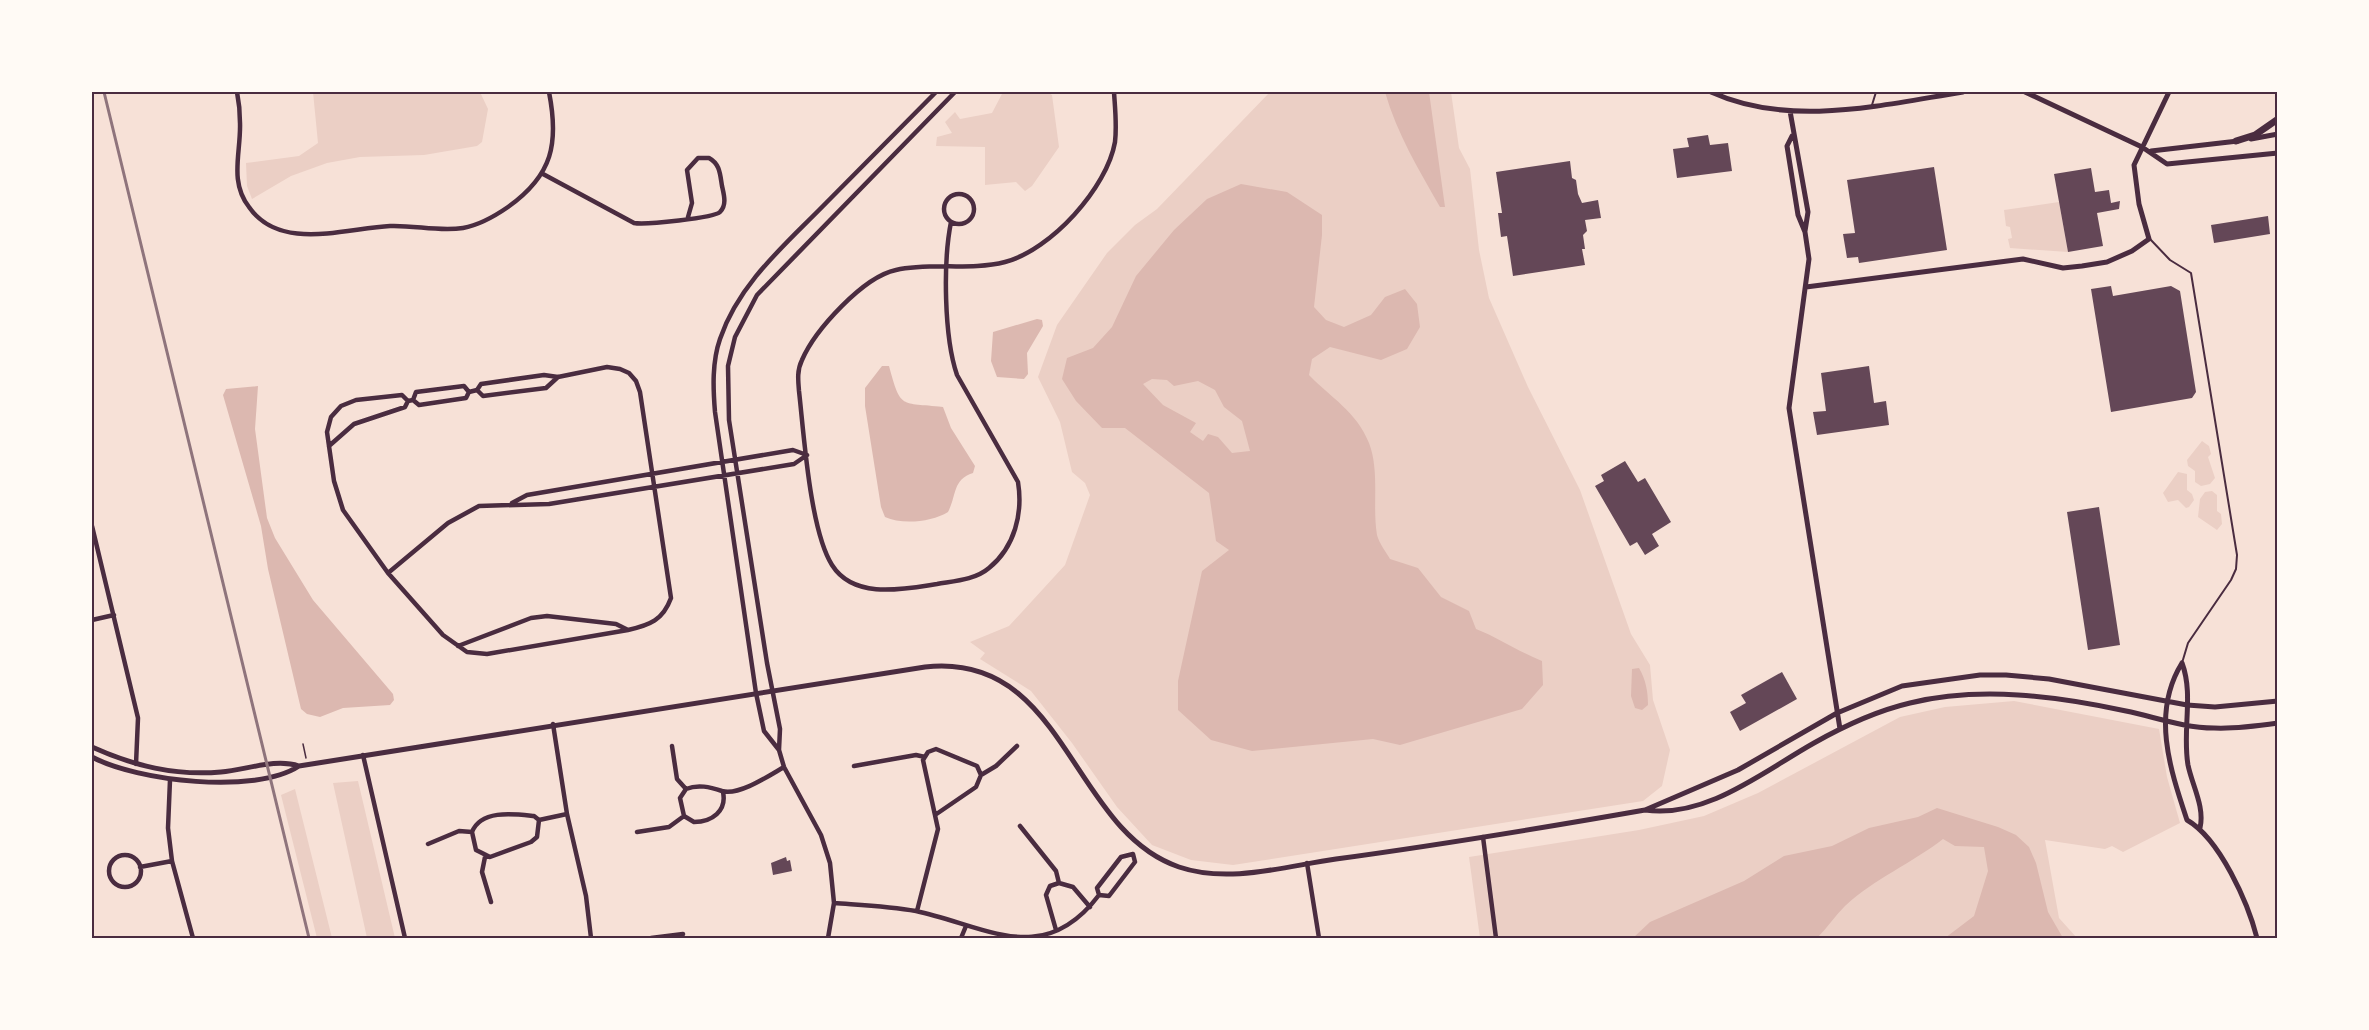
<svg xmlns="http://www.w3.org/2000/svg" width="2369" height="1030" font-family="'Titillium Web',sans-serif">
  <style>
    .green { fill: #ebcfc5 }
    .water { fill: #dcb8b0; fill-rule: evenodd }
    .building { fill: #644757 }
    .lines { fill: none; stroke-linecap: round; stroke-linejoin: round }
    .path { stroke: #4a2c40; stroke-width: 1.5 }
    .service { stroke: #4a2c40; stroke-width: 2 }
    .minor { stroke: #4a2c40; stroke-width: 4.5 }
    .tertiary { stroke: #4a2c40; stroke-width: 5 }
    .primary { stroke: #4a2c40; stroke-width: 7 }
    .rail { stroke: #8f747c; stroke-width: 3 }
    .neatline { fill: none; stroke: #4a2c40; stroke-width: 2 }
  </style>
  <rect width="100%" height="100%" fill="#f7e1d7"/>
  <!-- green -->
  <path class="green" d="M313,92H480L488,109L482,142L477,146L424,155L360,157L327,163L291,176L252,199L247,186L246,163L299,156L318,143Z
    M1003,92H1047L1052,95L1059,147L1032,186L1025,191L1016,182L985,185V147L936,146L937,137L952,133L945,122L955,112L960,119L992,113Z
    M1270,92H1451L1459,148L1470,169L1479,250L1489,298L1528,387L1580,490L1631,634L1650,665L1653,700L1670,750L1662,786L1643,801L1233,865L1191,860L1152,845L1117,807L1072,743L1031,691L980,659L985,653L970,642L1009,626L1065,565L1090,495L1085,483L1072,472L1060,422L1038,377L1057,325L1107,253L1135,225L1157,209Z
    M2059,202L2068,252L2010,248L2008,239L2012,238L2010,227L2006,226L2004,210Z
    M2202,441L2209,446L2211,454L2208,457L2215,478L2210,484L2201,486L2195,482V471L2188,466L2187,460Z
    M2178,472L2187,474V490L2192,494L2194,500L2189,507L2186,508L2178,500L2168,502L2163,493Z
    M2212,491L2217,495V511L2221,514L2222,524L2217,530L2198,517L2200,499L2205,492Z
    M2014,701L2159,729L2167,777L2180,823L2123,852L2112,846L2105,849L2045,840L2059,918L2077,938H1480L1469,857L1639,830L1704,816L1758,793L1900,717L1945,707Z
    M358,781L395,938H367L333,783Z
    M295,789L332,938H317L281,795Z"/>
  <!-- water -->
  <path class="water" d="M1385,92H1429L1445,207H1440C1419,170 1397,134 1385,92Z
    M1241,184L1287,192L1322,215V235L1314,307L1326,320L1344,327L1371,315L1385,297L1405,289L1417,304L1420,327L1407,349L1381,360L1330,347L1312,359L1309,375C1331,398 1356,411 1369,443C1380,472 1372,505 1377,535C1379,543 1386,552 1390,559L1418,568L1441,597L1469,611L1476,629C1499,638 1519,652 1542,661L1543,685L1522,709L1400,745L1373,739L1252,751L1211,740L1178,710V681L1202,571L1229,550L1216,541L1209,493L1125,428H1102L1076,401L1062,379L1067,358L1093,348L1112,327L1136,276L1174,230L1207,199ZM1152,379L1167,380L1174,386L1198,381L1215,390L1224,407L1242,421L1250,451L1232,453L1218,437L1208,434L1203,441L1190,432L1196,423L1163,405L1143,384Z
    M1037,319L1042,320L1043,326L1027,353L1028,374L1024,379L997,377L991,361L993,332Z
    M882,366H889C901,410 900,402 943,407L951,428L975,466L973,473C952,480 957,495 948,512C932,522 902,525 885,517L881,507L865,406V388Z
    M258,386L255,429L267,518L275,538L313,600L393,694L394,700L390,705L343,708L320,717L307,714L301,709L268,569L261,526L223,395L226,389Z
    M1639,668C1646,680 1648,692 1648,705L1642,710L1635,708L1631,696L1632,669Z
    M1937,808L1998,827L2016,835L2029,847L2036,863L2048,912L2063,938H1945L1974,916L1988,871L1984,847L1955,846L1943,839C1912,863 1874,879 1845,906C1835,916 1827,928 1817,938H1633L1650,922L1744,881L1784,856L1832,846L1869,828L1918,817Z"/>
  <!-- building -->
  <path class="building" d="M1708,135L1710,145L1728,143L1732,171L1677,178L1673,149L1689,147L1687,138Z
    M1570,161L1572,178L1576,180L1578,194L1582,203L1598,200L1601,218L1585,220L1587,231L1583,235L1585,249H1582L1585,265L1513,276L1507,236L1501,237L1498,213H1502L1496,172Z
    M1934,167L1947,250L1859,263L1858,257L1847,258L1843,234L1855,233L1847,180Z
    M2091,168L2095,192L2109,190L2111,203L2120,201L2119,209L2097,213L2103,246L2068,252L2054,174Z
    M2268,216L2270,234L2214,243L2211,225Z
    M2111,286L2113,296L2171,286L2180,291L2196,392L2192,398L2111,412L2091,289Z
    M1869,366L1874,403L1886,401L1889,425L1817,435L1813,412L1826,411L1821,373Z
    M1625,461L1638,482L1645,478L1671,522L1652,534L1659,546L1645,555L1637,542L1630,546L1595,486L1604,481L1601,475Z
    M2099,507L2120,645L2088,650L2067,512Z
    M1782,672L1797,699L1740,731L1730,712L1746,703L1741,695Z
    M786,857L787,861L790,860L792,871L773,875L771,863Z"/>
  <g class="lines">
    <!-- path -->
    <path class="path" d="M303,744L306,758"/>
    <!-- service -->
    <path class="service" d="M1872,105L1876,92
      M2150,239L2170,260L2191,273L2237,555L2236,569L2231,580L2188,643L2182,663"/>
    <!-- minor -->
    <path class="minor" d="M237,92C239,102 240,113 240,123C241,153 229,181 249,207C280,252 346,228 390,226C415,225 439,232 463,228C480,225 495,216 508,207C553,175 559,143 549,92
      M543,174L634,223C645,225 714,218 720,212C727,205 724,195 722,186C720,174 720,164 709,158H698L687,170L692,203L688,217
      M944 209a15 15 0 1 1 30 0a15 15 0 1 1-30 0Z
      M951,222C943,262 944,337 957,375L1018,482C1023,513 1015,547 989,568C975,580 954,581 937,584C904,589 854,600 832,565C810,530 804,435 799,391C798,380 797,370 802,360C815,330 863,277 896,270C931,262 970,271 1005,262C1051,250 1107,188 1115,142C1117,125 1115,108 1114,92
      M477,390L483,396L546,388L558,377
      M413,400L416,392L464,386L469,392
      M408,401L402,395L356,400L341,406L331,417L327,432L334,481L343,510L388,573L443,635L467,652L487,654L628,630C650,625 663,620 671,598L640,392L636,381L629,373L620,369L607,367L558,377L544,375L481,384L477,390L469,392
      M329,446L354,424L405,407L408,401L413,400L419,405L466,398L469,392
      M512,503L527,495L793,450L807,455
      M92,526L138,718L136,764
      M388,573L448,523L479,506L549,504L794,464L807,455
      M92,620L114,615
      M458,646L531,618L547,616L616,624L628,630
      M553,724L567,814L586,896L591,938
      M672,746L677,779L686,789
      M779,750L764,731L756,693L715,412C713,388 712,362 720,339C739,283 786,244 826,203C863,166 899,129 936,92
      M363,755L405,938
      M854,766L916,755L925,757
      M981,775L996,766L1017,746
      M170,780L168,828L172,861L193,938
      M723,792C727,811 712,822 694,822L684,816L680,798L686,789C698,784 710,787 722,791C739,796 770,775 784,767
      M539,820L537,837L531,842L490,857L476,850L472,832C481,809 515,814 534,816L539,820L567,814
      M1020,826L1056,871L1059,883
      M637,832L669,827L684,816
      M1483,837L1496,938
      M428,844L459,831L472,832
      M109 871a16 16 0 1 1 32 0a16 16 0 1 1-32 0Z
      M485,857L482,872L491,902
      M1307,863L1319,938
      M140,867L172,861
      M1059,883L1073,887L1090,907
      M834,903C861,905 889,906 916,911C986,926 1043,969 1099,895L1097,888L1121,857L1133,854L1135,862L1109,896L1099,895
      M917,911L938,829L923,760L928,752L936,749L977,766L981,775L976,787L935,815
      M1056,930L1046,895L1050,886L1059,883
      M651,938L683,934
      M828,938L834,903L830,863L821,835L784,767L779,750L780,729L767,663L729,420L728,366L735,337L757,295L955,92
      M961,938L966,926"/>
    <!-- tertiary -->
    <path class="tertiary" d="M1711,92C1790,128 1881,105 1963,92
      M2025,92L2142,147L2167,164L2278,153
      M1790,111L1808,212L1805,231
      M1792,136L1787,146L1798,215L1805,232L1809,259L1789,408L1840,729
      M2251,139L2278,134
      M2151,151L2238,141
      M1806,287L2023,259L2063,268L2082,266L2107,262L2132,251L2149,239L2139,204L2134,165L2169,92
      M2182,663C2151,713 2170,769 2187,820C2220,839 2248,903 2257,938
      M2182,663C2194,695 2182,731 2188,765C2192,785 2205,807 2200,828
      M92,747C134,766 175,776 221,772C246,770 275,758 299,766
      M92,757C137,781 255,795 299,766L925,667C1066,651 1070,830 1179,867C1229,884 1286,866 1336,859C1439,845 1542,828 1645,810C1706,819 1764,771 1814,743C1844,726 1876,711 1910,703C1980,686 2056,696 2126,711C2155,717 2184,728 2214,728C2235,729 2257,726 2278,723
      M1645,810L1738,770L1837,713L1902,686L1980,675H2006L2049,679L2187,705L2215,707L2278,701"/>
    <!-- primary -->
    <path class="primary" d="M2236,141L2255,135L2278,119"/>
    <!-- rail -->
    <path class="rail" d="M104,92L309,938"/>
  </g>
  <!-- border -->
  <rect width="2369" height="1030" fill="none" stroke="#fffaf5" stroke-width="186"/>
  <rect x="93" y="93" width="2183" height="844" class="neatline"/>
</svg>
